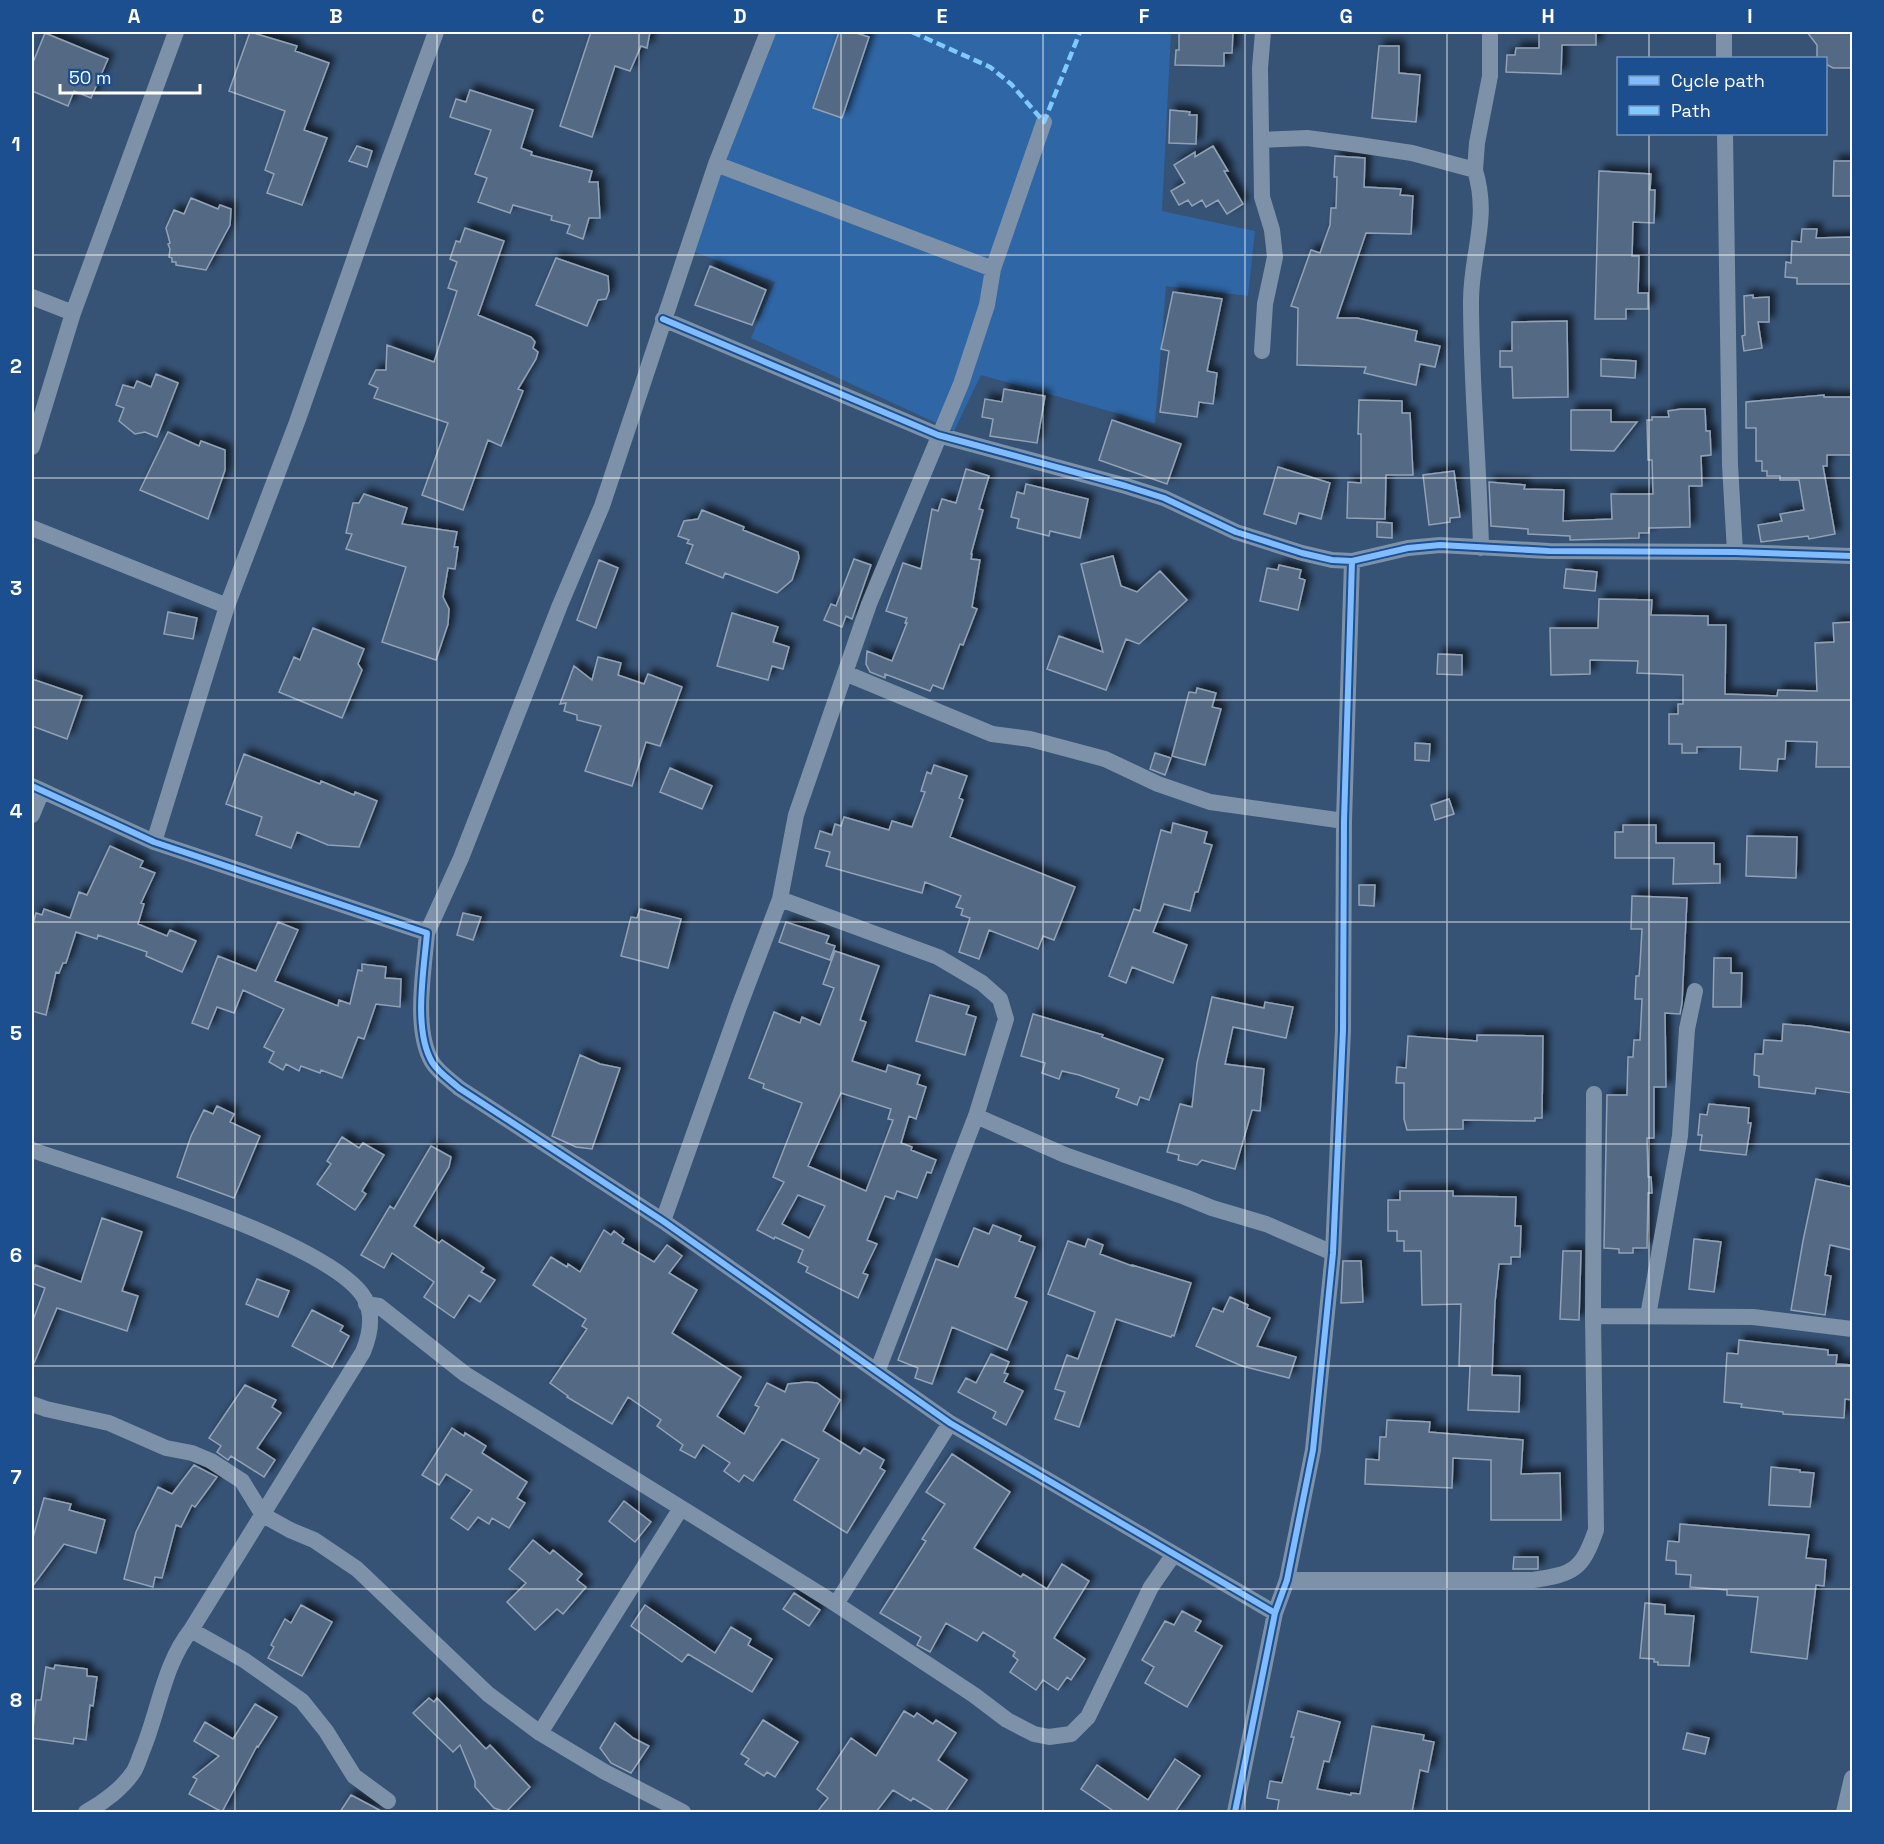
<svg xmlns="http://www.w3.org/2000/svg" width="1884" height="1844" font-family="'Space Grotesk',sans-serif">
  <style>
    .green { fill: #2f66a5 }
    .building { fill: #526984; stroke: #92a2b6; stroke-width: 1.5; fill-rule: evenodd; filter: url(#shadow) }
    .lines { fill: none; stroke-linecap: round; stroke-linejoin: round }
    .minor { stroke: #7d92a8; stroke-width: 16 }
    .quiet { stroke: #80caff; stroke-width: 4.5; stroke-dasharray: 9 4.5; stroke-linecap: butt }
    .cycleway-casing { stroke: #1b4f8f; stroke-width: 10 }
    .cycleway { stroke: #80bcff; stroke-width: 6 }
    .grid { fill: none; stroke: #fff; stroke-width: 1.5; stroke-opacity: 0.55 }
    .neatline { fill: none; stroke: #fff; stroke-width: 2 }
    .grid-label { font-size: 20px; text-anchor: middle; font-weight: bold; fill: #fff }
  </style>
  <defs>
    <filter id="shadow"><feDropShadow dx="5.5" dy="-5.5" stdDeviation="3" flood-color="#0009"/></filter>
  </defs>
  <rect width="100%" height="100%" fill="#365274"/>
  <!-- green -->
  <path class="green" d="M768,32H1171L1162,211L1255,231L1248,296L1166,286L1155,424L981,375L954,431L751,338L775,282L689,250Z"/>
  <!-- building -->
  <path class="building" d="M250,32L297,46L295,51L329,63L304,130L327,138L302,205L267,193L274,174L265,170L285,111L229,91Z
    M591,32H650L647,48L641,46L630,71L615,66L592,137L560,126Z
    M839,32H853L869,37L842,118L813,108Z
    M1179,32H1233L1232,53H1224V66L1175,65L1176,50H1179Z
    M1539,32H1596V45H1562L1561,74L1506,72L1507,55H1515L1516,48H1539Z
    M1807,32H1852V68H1833L1826,64V58H1817V45Z
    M45,33L108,59L91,98L74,91L68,106L32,91V65Z
    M1379,46H1399V73L1420,75L1416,122L1372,118Z
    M470,90L533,110L521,148L532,152L531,155L592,171L589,182H598L600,218H589L583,239L567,233L570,225L551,220L552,216L513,205L510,213L478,202L487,178L475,174L491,130L450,117L456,99L466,102Z
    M1170,110L1190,112L1189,115H1197L1196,144L1169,143Z
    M357,146L372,151L367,167L349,161Z
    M1213,146L1228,171H1224L1243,204L1227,214L1218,200L1206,207L1202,200L1192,206L1188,200L1179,205L1171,191L1185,183L1174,165L1195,152V157Z
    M1335,156L1365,158L1364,187L1401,189L1400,195L1413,196L1411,234L1366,233L1337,318H1357L1417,331L1415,341L1440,346L1435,367L1420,364L1416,385L1364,373L1366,367L1297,365L1298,308L1291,306L1311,250L1320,253L1330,225L1331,208H1336L1337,177H1334Z
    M1834,161H1852V196H1833Z
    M1599,171L1651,174L1650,190H1655L1654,223L1633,222L1632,256H1639L1638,293H1648V309H1626V319H1595Z
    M191,198L218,209L220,205L231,209L230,225L206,270L176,265V262H172V258L169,257L170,249L168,244L170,243L166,228L174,210L184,214Z
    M465,228L504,241L478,315L531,337L535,342L533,348L538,352L536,359L518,389L523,391L501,446L488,440L463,510L422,495L448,423L374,398L378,388L369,384L376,370H386L387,345L434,362L457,291L448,288L457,262L450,259L456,241L460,242Z
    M1802,229H1817L1816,238L1852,237V284H1797V278L1785,277L1786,262L1791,263L1792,241L1801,242Z
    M556,258L608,276L609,291L606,299L598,300L587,326L536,305Z
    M710,266L766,290L752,325L695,305Z
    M1173,292L1222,299L1207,371L1217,373L1213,404L1199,402L1197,417L1160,412L1169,351L1161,349Z
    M1753,295V298L1769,297V322H1758L1762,348L1744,351L1742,336L1745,335L1744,296Z
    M1567,321L1568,397L1513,398L1512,367H1500V351H1512V322Z
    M1601,359L1636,361L1635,378L1601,376Z
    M156,374L178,383L157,437L145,432L135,434L119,421L124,408L116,405L123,385L134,388L137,381L151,387Z
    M1004,389L1045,396L1037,443L990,436L993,419L982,417L985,399L1002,402Z
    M1824,395V397H1852V455H1827V466H1823L1835,534L1809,539L1808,536L1761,542L1758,525L1782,521L1780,514L1804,510L1799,480H1780V476H1767V471H1762V461H1756V428H1746V402Z
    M1359,400L1402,401V413H1410L1413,475H1386L1385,519L1347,518L1348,482L1361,483V434H1358Z
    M1681,409H1705L1706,431H1710L1711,455L1701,456L1702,486H1689L1690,527L1649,528V533H1639V538L1570,540V536L1528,534V529L1491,526L1489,482L1525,485L1524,489L1564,490L1563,521L1612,519L1611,494H1653L1652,460H1648L1647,420H1652V417H1669L1668,411Z
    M1571,410H1611V422H1637L1614,451L1571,450Z
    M1112,420L1181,444L1167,484L1099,460Z
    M168,432L199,446L201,441L225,450V470L208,519L140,490Z
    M1278,467L1330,483L1321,519L1299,513L1296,524L1264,514Z
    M966,469L989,476L979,509L983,510L971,554H972L971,559L980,560L972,607L977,609L963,645L960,644L943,689L933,685L930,691L885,674V678L870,672L866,664L867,651L892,661L907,623H905L907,618L886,611L903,563L921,569L932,509L938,511L942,499L956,503Z
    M1454,471L1460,517L1450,518V522L1429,525L1423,475Z
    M1026,484L1088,499L1080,538L1050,531L1049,536L1017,528L1019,519L1011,517L1017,492L1024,494Z
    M364,494L407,508L402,524L457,532L454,547H458L455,569L448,568L443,597L449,609L448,624L436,660L382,642L406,567L346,549L352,534L346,533L353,503H359Z
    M702,510L744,527L743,530L798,552L799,558L792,580L777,593L725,573L723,578L686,563L693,545L687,543L689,540L678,536L684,521L698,519Z
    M1377,522L1392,523V538L1377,537Z
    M1113,556L1121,586L1137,592L1160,571L1187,600L1139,644L1126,639L1106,690L1047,669L1059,636L1103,652L1081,564Z
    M854,559L871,565L852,619L846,616L842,627L824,620L831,604L836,606Z
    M599,560L618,568L596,628L577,620Z
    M1279,565L1301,570L1299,578L1305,580L1298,610L1260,601L1267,568L1278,570Z
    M1566,569L1597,572L1595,591L1564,588Z
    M1599,599L1652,600L1651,615L1708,616V625H1726L1725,694L1777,696L1778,690L1817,691L1815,643L1834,642L1833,623L1852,622V767H1816L1817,742L1786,741L1785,759H1778L1777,771L1740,769L1741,747H1697V753H1682V744H1669V714H1678V704H1683V675L1637,673L1638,661L1590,660V674L1551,675L1550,628H1598Z
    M168,612L197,618L193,639L164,634Z
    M732,613L778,627L773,642L789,647L783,669L772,666L768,680L717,666Z
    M313,628L364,649L358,664L362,670L342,718L279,692L294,657L300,660Z
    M1438,654L1462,655V675L1437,674Z
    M598,657L621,663L618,675L644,684L648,674L682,687L660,746L646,742L632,786L585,771L601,726L577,720V715L564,711L566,703L560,704L574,666L592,680Z
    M32,679L82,696L67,739L32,726Z
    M1197,688L1216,693L1212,707L1221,709L1205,765L1172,756L1189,692L1196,693Z
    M1415,743L1430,744L1429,761L1415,760Z
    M1155,753L1171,758L1165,775L1150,769Z
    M244,754L320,784L321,781L354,795L355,792L377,801L359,847L328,845L297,832L291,848L256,835L262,817L226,804Z
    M934,765L967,776L959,798L963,800L950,837L1075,887L1054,940L1043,936L1038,949L989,930L979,959L959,952L970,918L961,915L963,909L956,907L961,896L925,882L922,893L826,866L830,852L815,848L820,831L832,835L835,824L841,826L844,817L889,830L892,821L912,827L925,792L921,791L927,772L931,774Z
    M670,768L712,786L702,809L660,792Z
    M1449,799L1454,814L1435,820L1431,805Z
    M1173,823L1207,832L1204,843L1212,845L1198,892H1195L1190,911L1164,904L1153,932L1187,945L1173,983L1132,967L1126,983L1109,976L1134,909L1140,911L1161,830L1171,833Z
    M1623,825H1656V843H1714V864H1720V883L1673,884L1674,858H1615V832H1623Z
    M1747,836L1797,837L1796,878L1746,876Z
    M110,846L143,861L140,867L155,873L141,903L144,904L138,924L167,936L170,930L196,941L182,972L146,956L147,952L98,935L97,939L76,932L66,963H63L59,973L56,972L46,1015L32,1011V928L36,913L42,915L44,909L70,918L79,892L87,895Z
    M1359,885H1375L1374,906L1359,905Z
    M1632,896L1687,898L1682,1003L1680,1014L1665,1013L1666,1087H1654V1138H1647L1648,1177H1651L1652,1193H1648L1647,1248H1633V1253H1619V1249L1604,1248L1607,1095H1627L1628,1057H1633L1634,1040H1640L1642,999H1635L1636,976H1639L1640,964L1642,929H1631Z
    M640,909L681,919L668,968L621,956L631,917L637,918Z
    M463,913L481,917L473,940L457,935Z
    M278,922L298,930L275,981L338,1006L339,1000L350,1004L358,970L362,971V964L386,967L385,978L401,979L400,1007L376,1004L364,1039L358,1037L342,1078L321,1070L320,1073L301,1066L299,1071L286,1064L283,1070L269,1062L274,1052L264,1047L284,1009L243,990L234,1013L217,1007L208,1029L192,1023L218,956L256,971Z
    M786,922L829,936L826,943L835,946L830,960L779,942Z
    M835,951L879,966L860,1020L866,1022L852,1061L886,1072L888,1065L920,1075L917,1084L926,1087L916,1119L909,1116L901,1143L912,1147L911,1150L936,1160L931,1173L927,1172L917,1198L897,1191L894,1199L885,1196L867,1240L877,1244L863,1273L868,1275L858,1298L806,1272L808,1267L798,1262L803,1250L775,1237L774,1239L757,1230L784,1182L773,1177L802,1103L763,1088L764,1084L749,1078L774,1012L800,1023L802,1017L820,1025L834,988L823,984ZM841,1093L891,1109L888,1119L893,1120L866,1191L808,1166ZM798,1195L825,1206L809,1238L782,1224Z
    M1714,958H1731V973H1742L1741,1007H1713Z
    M930,995L969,1006L966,1014L976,1017L965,1055L916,1041Z
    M1212,997L1264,1008L1265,1002L1293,1007L1286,1038L1233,1027L1225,1064L1264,1069L1260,1111L1252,1110L1235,1169L1202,1160L1197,1165L1178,1160L1179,1155L1167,1152L1180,1104L1192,1107L1197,1063Z
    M1033,1014L1103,1035L1102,1037L1163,1059L1149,1100L1140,1097L1137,1105L1116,1097L1119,1089L1079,1075L1062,1071L1059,1079L1042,1073L1045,1063L1021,1056Z
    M1783,1024L1809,1026L1852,1033V1093L1816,1088L1815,1094L1759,1087V1076L1754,1075L1755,1054H1763L1764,1040L1782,1041Z
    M1477,1035L1543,1036L1542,1118H1535V1121L1463,1120V1129L1407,1130L1404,1119V1083H1396L1397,1067L1406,1068L1408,1036L1477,1041Z
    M580,1055L600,1064L620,1068L592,1149L576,1147L552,1136Z
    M1709,1104L1749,1108L1748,1123H1751L1746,1155L1700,1150L1702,1135H1698L1700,1114L1707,1115Z
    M217,1106L234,1114L230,1122L260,1136L234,1198L177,1177L191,1136L204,1110L213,1114Z
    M342,1137L359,1148L363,1143L384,1155L362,1191L366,1194L355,1210L317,1184L331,1164L327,1161Z
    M431,1146L451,1157L449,1167L414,1226L439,1243L442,1240L484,1268L481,1272L495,1280L480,1302L469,1295L454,1318L424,1297L434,1282L392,1253L384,1268L361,1255L390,1206L394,1209Z
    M1816,1179L1852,1187V1250L1830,1245L1825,1275L1831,1276L1825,1315L1791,1310L1803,1241Z
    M1400,1191H1453V1196L1516,1197L1515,1226H1521L1520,1257H1511V1264H1499L1495,1302L1492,1375L1520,1376L1519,1412L1468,1410L1470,1366H1459L1461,1304L1422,1305L1421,1251H1404V1241H1397V1231H1388V1200H1400Z
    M102,1218L142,1232L122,1291L138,1296L127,1331L57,1308L32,1368V1323L45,1288L32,1283V1275L35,1265L81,1282Z
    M993,1225L1021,1236L1019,1241L1035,1247L1015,1297L1027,1302L1007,1350L952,1327L932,1384L915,1378L918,1368L898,1360L936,1259L958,1267L974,1228L989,1234Z
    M604,1230L611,1235L614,1231L624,1239L622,1243L654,1262L667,1245L682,1256L669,1273L697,1290L672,1333L741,1377L717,1416L744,1434L759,1407L755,1405L767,1383L785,1392L788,1384L807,1382L817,1383L840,1400L823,1431L860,1454L864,1448L884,1460L880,1468L885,1471L847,1533L794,1500L819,1459L782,1439L753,1481L744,1475L739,1482L724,1471L730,1463L703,1445L695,1458L680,1450L683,1445L657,1426L661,1420L628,1397L612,1424L567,1397L568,1396L550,1383L587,1329L582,1326L586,1319L533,1285L551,1257L567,1267L568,1264L580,1272Z
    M1088,1239L1103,1245L1100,1254L1132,1266V1265L1191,1283L1174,1336L1172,1335L1171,1337L1116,1319L1079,1427L1055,1419L1065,1392L1055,1389L1067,1355L1078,1359L1095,1312L1048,1294L1068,1241L1085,1247Z
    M1694,1239L1721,1242L1714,1292L1689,1289Z
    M1563,1251H1581L1579,1320L1560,1319Z
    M1343,1261H1361L1363,1302L1341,1303Z
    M257,1279L289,1291L278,1317L246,1304Z
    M1230,1297L1248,1305L1247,1308L1270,1318L1257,1346L1296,1357L1289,1378L1242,1366L1196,1346L1213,1308L1223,1312Z
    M312,1310L343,1326L340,1331L349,1336L332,1367L292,1346Z
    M1739,1340L1828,1350V1355H1837L1836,1364L1852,1365V1400L1845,1399L1844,1418L1783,1414V1412L1741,1407L1742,1404L1724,1402L1727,1353L1738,1354Z
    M991,1354L1009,1362L1004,1373L1008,1374L1004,1382L1023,1391L1006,1425L993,1418L996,1412L958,1392L966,1378L976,1383Z
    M245,1385L276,1400L272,1407L281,1413L257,1448L275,1460L264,1477L231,1456L228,1460L217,1452L221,1446L209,1438Z
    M1387,1420L1430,1422L1429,1432L1523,1440L1521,1474L1560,1473L1561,1520H1491V1460L1453,1458L1452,1488L1365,1484L1366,1459L1379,1460L1380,1437H1386Z
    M452,1428L464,1436L465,1433L486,1446L482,1453L527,1482L517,1498L525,1503L509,1528L492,1518L489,1524L478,1517L468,1530L451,1518L472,1490L446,1474L439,1485L422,1475Z
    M952,1454L1010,1492L974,1548L1021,1577L1023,1574L1047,1589L1062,1564L1089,1581L1054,1638L1085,1659L1071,1680L1067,1677L1058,1690L1043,1680L1036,1690L1010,1672L1018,1660L1013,1656L1015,1652L983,1632L977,1641L946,1623L930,1652L917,1645L921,1637L880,1613L926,1541L922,1539L945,1504L926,1492Z
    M194,1465L217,1477L195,1507L192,1505L181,1527L176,1525L162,1578L155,1577L153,1587L124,1579L136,1532L158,1487L172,1494Z
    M1771,1467L1800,1470V1472L1814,1473L1810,1507L1769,1505Z
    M44,1498L71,1504L69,1510L105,1520L96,1553L64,1544L32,1587V1541Z
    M624,1501L651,1522L635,1542L609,1521Z
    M1680,1524L1809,1535L1806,1558L1826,1560L1824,1586L1816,1585L1807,1659L1751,1652L1758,1597L1727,1595V1590L1690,1587L1691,1575L1676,1574V1561L1666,1560L1668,1541L1679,1542Z
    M533,1540L550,1554L553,1550L582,1574L577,1580L586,1587L563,1614L557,1609L535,1630L507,1602L526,1583L509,1569Z
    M1514,1557H1538V1569H1513Z
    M794,1593L820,1610L809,1626L783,1609Z
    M1645,1603L1665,1605V1614L1694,1616L1689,1666L1658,1665V1662H1654V1659L1640,1658Z
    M301,1605L332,1622L302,1676L268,1658L274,1647L271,1645L285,1619L291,1623Z
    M645,1605L715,1653L731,1627L751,1639L748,1645L772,1659L752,1692L688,1654L682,1662L631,1626Z
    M1182,1611L1201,1621L1195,1631L1222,1646L1187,1707L1145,1683L1154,1667L1142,1660L1165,1621L1174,1625Z
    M55,1665L87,1669V1676L97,1677L93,1706L90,1705L86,1740L74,1738L73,1744L32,1738L36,1700H41L46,1667L54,1669Z
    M429,1698L434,1702L437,1698L486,1749L490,1745L530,1787L506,1812L494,1808L475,1787V1781L460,1745L453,1752L413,1713Z
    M255,1704L277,1717L258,1747L257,1746L222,1812L189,1794L197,1779L193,1777L219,1756L194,1741L205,1722L233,1739Z
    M904,1711L914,1717L917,1713L933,1724L936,1720L956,1733L938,1760L967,1780L945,1812H936L913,1798L911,1801L893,1790L876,1812H817L828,1798L817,1789L851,1738L876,1756Z
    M1298,1711L1340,1722L1329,1762L1324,1761L1317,1789L1351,1795V1793L1360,1794L1372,1726L1424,1735L1423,1740L1434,1742L1428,1772L1420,1770L1412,1812H1277L1279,1800L1267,1798L1270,1781L1282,1783L1294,1737H1291Z
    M763,1720L798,1742L775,1777L767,1772L764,1776L745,1764L749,1759L741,1754Z
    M615,1723L633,1738L649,1746L631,1773L611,1763L600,1748Z
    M1687,1733L1709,1738L1705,1754L1683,1749Z
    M1175,1759L1200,1776L1175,1812H1115L1081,1789L1097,1765L1148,1800Z
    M351,1795L383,1812H340Z"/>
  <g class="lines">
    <!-- minor -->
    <path class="minor" d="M1724,32V58
      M1725,134L1730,465L1735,552
      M1261,140L1307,138L1359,145L1412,153L1475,170C1490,220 1471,253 1471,301C1471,383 1479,465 1481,548
      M716,164L993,269
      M1475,170L1477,143L1490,76V32
      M32,297L73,313
      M663,319L938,435L1126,486L1164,498L1236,532L1302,553L1332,560L1352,561L1408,548L1440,545L1549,551L1735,552L1852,556
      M1262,351L1265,304L1275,257L1272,230L1262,197L1260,68L1263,32
      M32,447L73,313L176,32
      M32,528L227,606
      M845,673L992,734L1030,739L1105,759L1158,784L1210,802L1344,821
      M32,786L154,842L427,933C424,970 413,1029 432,1062C438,1072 450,1080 459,1088L663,1221L950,1423L1275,1613
      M32,815L42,791
      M154,842L227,606L297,422L386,169L436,32
      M780,899L938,957L982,983L1000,999L1006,1019L976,1116L877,1372
      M427,933L461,858L560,605L602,506L716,164L768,32
      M976,1116L1065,1155L1185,1197L1212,1208L1266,1224L1333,1253
      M32,1150C98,1173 334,1242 365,1299C374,1316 370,1335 363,1352L191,1630C164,1664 159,1710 143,1749C140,1756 138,1764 134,1771C123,1788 103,1803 86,1812
      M663,1221L739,1007L780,899L796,815L845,673L869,604L961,384L987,305L993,269L1044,122
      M366,1304L379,1306L465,1374L836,1604L974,1695L1007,1720L1034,1734L1049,1737L1071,1734L1088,1717L1151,1587L1174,1554
      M1593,1316L1753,1317L1852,1329
      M1648,1316L1680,1136L1687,1029L1695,991
      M32,1404L46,1409L109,1423L166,1448L192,1453L211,1461L242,1481L263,1515L290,1530L314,1540L357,1569L488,1694L540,1733L605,1772L683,1812
      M1287,1580H1533C1574,1574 1582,1570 1596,1530L1593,1316L1594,1094
      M836,1604L950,1423
      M191,1630L244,1660L302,1701L326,1731L354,1776L388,1801
      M540,1733L681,1508
      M1235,1812L1275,1613L1287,1580L1313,1450L1333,1253L1343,1030L1344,821L1352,561
      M1844,1812L1852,1778"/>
    <!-- quiet -->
    <path class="quiet" d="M912,32L990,67L1011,84L1044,122L1080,32"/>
    <defs>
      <path id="cycleway" d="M663,319L938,435L1126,486L1164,498L1236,532L1302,553L1332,560L1352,561L1408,548L1440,545L1549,551L1735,552L1852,556
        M32,786L154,842L427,933C424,970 413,1029 432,1062C438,1072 450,1080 459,1088L663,1221L950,1423L1275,1613
        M1235,1812L1275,1613L1287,1580L1313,1450L1333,1253L1343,1030L1344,821L1352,561"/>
    </defs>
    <!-- cycleway casing -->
    <use href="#cycleway" class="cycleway-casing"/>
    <!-- cycleway -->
    <use href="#cycleway" class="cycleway"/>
  </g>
  <!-- grid -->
  <path class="grid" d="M235,32V1812M437,32V1812M639,32V1812M841,32V1812M1043,32V1812M1245,32V1812M1447,32V1812M1649,32V58M1649,134V1812M32,255H1852M32,478H1852M32,700H1852M32,922H1852M32,1144H1852M32,1366H1852M32,1589H1852"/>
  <!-- border -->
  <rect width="1884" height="1844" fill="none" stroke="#1b4f8f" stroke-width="66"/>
  <!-- legend -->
  <rect x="1617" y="57" width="210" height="78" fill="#1b4f8f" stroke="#7695bc" stroke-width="1.5"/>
  <rect x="1629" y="76" width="30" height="9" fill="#80bcff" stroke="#7695bc" stroke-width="1.5"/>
  <text x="1671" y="87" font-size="18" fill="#ffffff">Cycle path</text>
  <rect x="1629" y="106" width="30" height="9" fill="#80caff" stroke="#7695bc" stroke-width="1.5"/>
  <text x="1671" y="117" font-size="18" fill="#ffffff">Path</text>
  <!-- scale -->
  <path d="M60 84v9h140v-9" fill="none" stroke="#ffffff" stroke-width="3"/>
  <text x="69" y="84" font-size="18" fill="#ffffff" stroke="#1b4f8f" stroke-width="4.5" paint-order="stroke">50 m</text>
  <rect x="33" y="33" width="1818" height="1778" class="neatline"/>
  <g class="grid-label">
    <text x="134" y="23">A</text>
    <text x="336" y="23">B</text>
    <text x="538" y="23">C</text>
    <text x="740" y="23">D</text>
    <text x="942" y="23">E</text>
    <text x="1144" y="23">F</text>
    <text x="1346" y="23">G</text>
    <text x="1548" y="23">H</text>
    <text x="1750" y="23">I</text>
    <text x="16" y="151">1</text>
    <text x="16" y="373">2</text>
    <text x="16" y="595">3</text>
    <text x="16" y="818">4</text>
    <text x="16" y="1040">5</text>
    <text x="16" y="1262">6</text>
    <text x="16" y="1484">7</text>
    <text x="16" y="1707">8</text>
  </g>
</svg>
